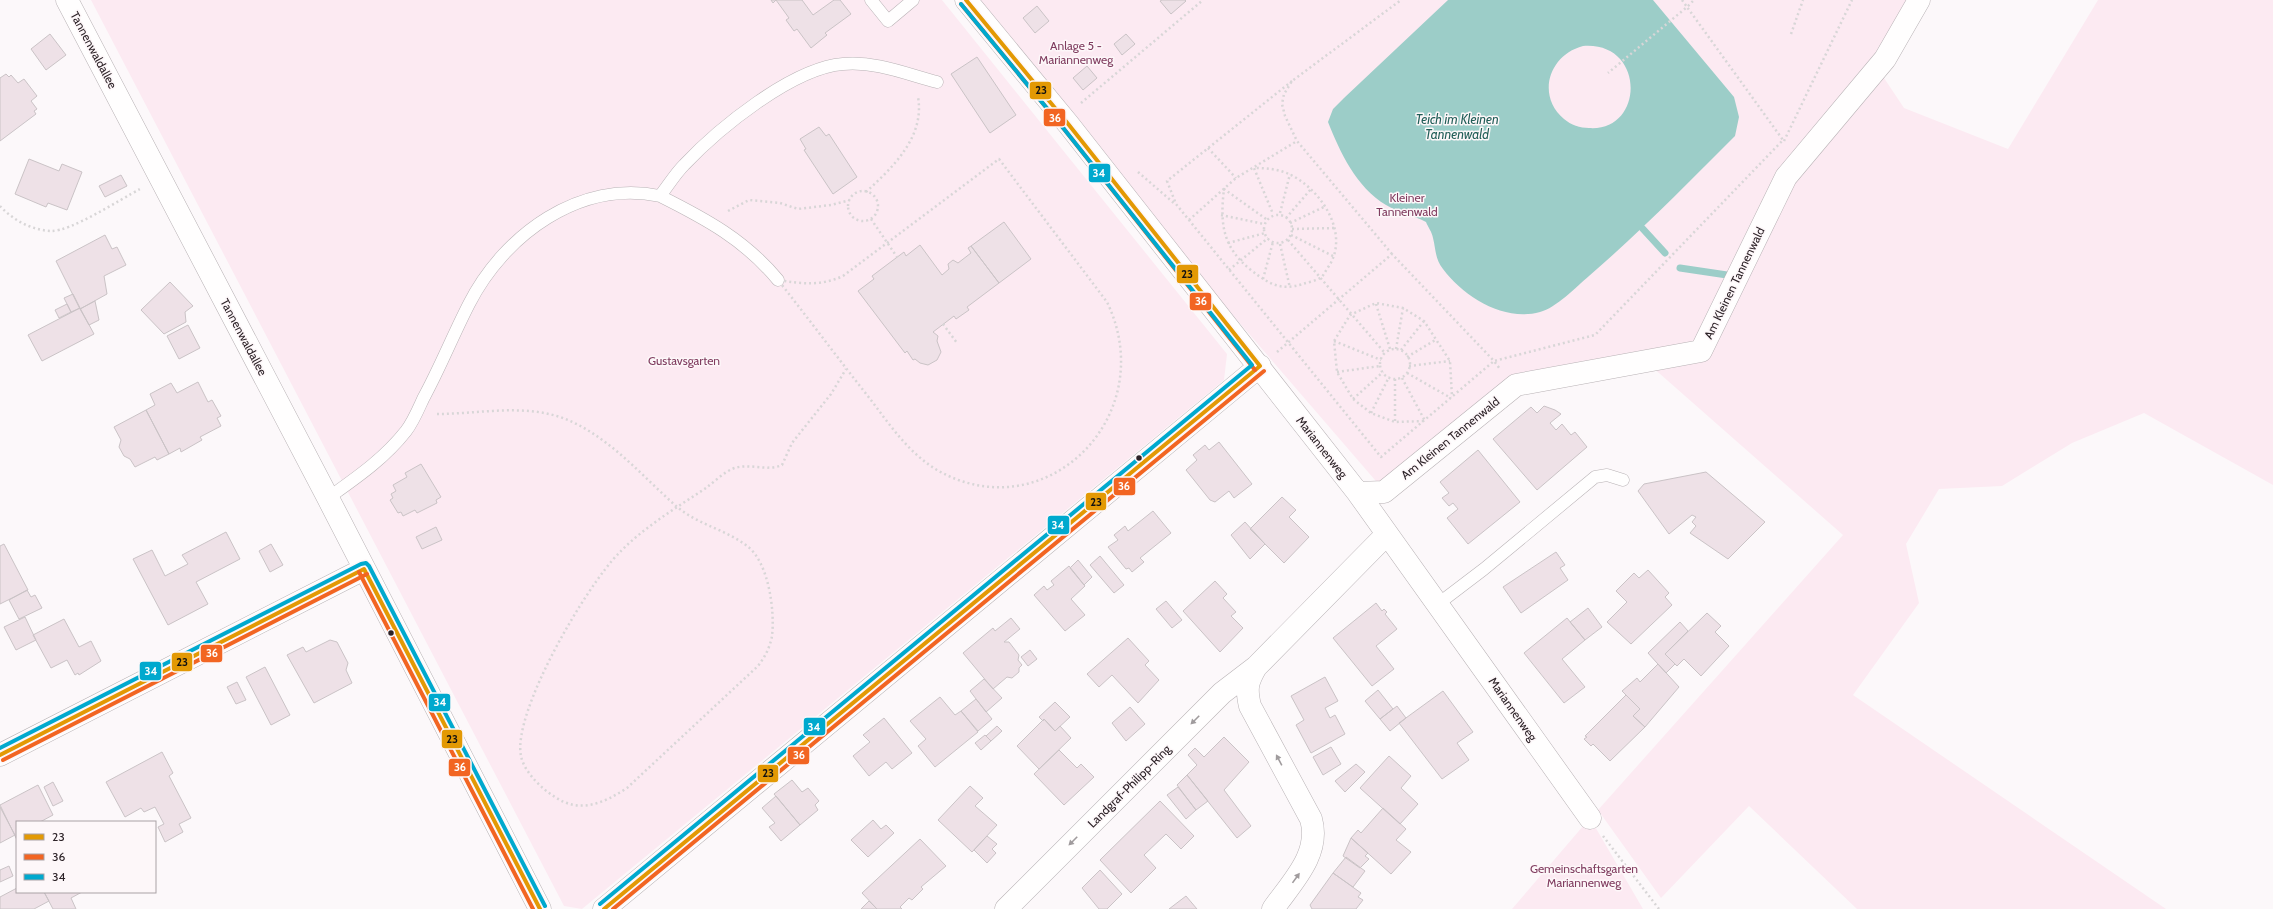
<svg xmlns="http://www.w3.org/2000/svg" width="2273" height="909" font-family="Cabin,sans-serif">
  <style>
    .green { fill: #fceaf2 }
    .water { fill: #9ccdc8; fill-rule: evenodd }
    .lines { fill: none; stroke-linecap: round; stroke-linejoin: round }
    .stream { stroke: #9ccdc8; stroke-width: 7 }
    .building { fill: #eee1e7; stroke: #cac3c6 }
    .lane-casing { stroke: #b8b2b5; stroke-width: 13 }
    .street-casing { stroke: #b8b2b5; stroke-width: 23 }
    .path { stroke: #d8d6d7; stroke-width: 2.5; stroke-dasharray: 2 3; stroke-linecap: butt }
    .lane { stroke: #fffefe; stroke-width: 12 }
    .street { stroke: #fffefe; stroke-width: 22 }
    .bus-1-casing { stroke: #fdf7f9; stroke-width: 7 }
    .bus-2-casing { stroke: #fdf7f9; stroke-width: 7 }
    .bus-3-casing { stroke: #fdf7f9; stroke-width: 7 }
    .bus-1 { stroke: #e39904; stroke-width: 4 }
    .bus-2 { stroke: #f26522; stroke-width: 4 }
    .bus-3 { stroke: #00a9ce; stroke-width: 4 }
    .oneway { fill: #a09b9d }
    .bus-dot { fill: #2c2227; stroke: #fdf7f9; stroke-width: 1.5 }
    .labels { text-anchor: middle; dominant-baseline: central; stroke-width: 3; stroke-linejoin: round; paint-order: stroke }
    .park-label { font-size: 12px; fill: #813d60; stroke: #fdf7f9 }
    .street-label { font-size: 12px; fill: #2c2227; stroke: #fdf7f9 }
    .water-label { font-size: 13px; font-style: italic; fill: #205d57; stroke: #fdf7f9 }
    .line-badge { stroke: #fdf7f9; stroke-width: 1.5 }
    .badge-label { font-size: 11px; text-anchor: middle; font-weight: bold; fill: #fff }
    .pale-badge-label { font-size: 11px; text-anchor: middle; font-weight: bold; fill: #111 }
  </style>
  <rect width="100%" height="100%" fill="#fcf8fa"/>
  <!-- green -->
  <path class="green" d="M91,0H942L1227,354L1224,380L582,909L564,906Z
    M965,0H1915L1784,177L1698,346L1514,378L1381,487L1069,125Z
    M2098,0H2273V485L2144,413L2072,443L2002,486L1939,489L1906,544L1919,603L1853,695L2166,909H1857L1749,806L1661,898L1598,810L1843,535L1651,366L1706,356L1786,177L1878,69L1904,108L2008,149Z
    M1590,818L1643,909H1512Z"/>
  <!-- water -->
  <path class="water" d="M1448,0H1653L1734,97L1739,117L1735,136C1687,184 1640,232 1589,276C1576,287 1556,308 1540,312C1504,322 1464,297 1443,269C1435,259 1436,250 1433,238C1432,232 1428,227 1426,222C1413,215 1398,212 1386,205C1356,187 1340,152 1328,122L1333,109L1344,98ZM1583,46C1646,41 1645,132 1589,128C1580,128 1571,125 1564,119C1536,95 1549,55 1583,46Z"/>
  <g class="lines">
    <!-- stream -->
    <path class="stream" d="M1643,229L1665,253
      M1680,268L1727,275"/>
  </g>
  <!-- building -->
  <path class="building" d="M771,0H802L813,15L834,0H840L851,14L825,33L827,35L811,48L797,29L794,31L786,20L789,18L776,0L773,3Z
    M1162,0H1185L1186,1L1171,14L1160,1Z
    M1037,6L1049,21L1035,33L1023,18Z
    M50,34L66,55L46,70L31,49Z
    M1126,34L1135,44L1122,55L1114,44Z
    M977,57L1016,115L990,133L951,74Z
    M1087,66L1097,78L1083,90L1073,78Z
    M6,74L9,77L11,75L18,83L24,79L37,96L31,101L37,109L34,111L36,114L0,141V78Z
    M819,127L826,136L829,134L857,177L833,194L804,150L806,149L800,139Z
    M29,159L59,171L62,164L82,172L67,210L48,203L46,207L15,194Z
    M121,175L127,186L105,197L99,186Z
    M1004,222L1031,259L999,283L971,246Z
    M105,235L112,249L117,247L126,265L104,276L107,294L80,309L56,261Z
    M920,245L942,275L949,269L948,264L953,260L958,263L971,253L968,248L971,246L999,283L967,307L969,310L956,319L954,316L933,332L938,336L937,341L941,352L937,360L928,365L920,363L915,359L913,360L907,351L905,353L858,291L874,279L872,276L904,252L906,256Z
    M170,282L193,306L185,312L186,322L164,334L141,310Z
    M73,294L80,308L71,312L64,298Z
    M95,301L99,320L89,325L80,309Z
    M67,304L71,312L59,318L55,310Z
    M80,308L94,334L42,361L28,335Z
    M188,325L200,348L179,359L167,336Z
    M198,382L208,402L212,400L221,416L217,418L221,426L200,437L202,440L181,452L180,448L169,454L146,410L155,405L150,394L171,383L177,393Z
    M1544,406L1555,410L1561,414L1550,423L1556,430L1562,424L1571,435L1575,432L1587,447L1537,490L1493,439L1531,407L1537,413Z
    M146,410L169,454L157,460L155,457L135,467L130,459L124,456L119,447L121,440L114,427Z
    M1219,442L1252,484L1234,498L1229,491L1215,502L1210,500L1186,470L1197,460L1193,455L1205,445L1209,450Z
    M1478,450L1520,502L1468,544L1447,518L1458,509L1453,503L1449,506L1442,498L1449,493L1440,482Z
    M421,464L441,497L436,500L437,503L417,513L415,510L403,516L401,512L398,513L390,500L393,498L391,494L396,491L393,485L407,477L405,473Z
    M1706,472L1765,522L1728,559L1690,533L1696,526L1692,522L1696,517L1692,515L1669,534L1638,491L1644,484Z
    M1282,497L1296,510L1289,517L1309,537L1284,563L1250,529Z
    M1153,511L1171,533L1140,558L1144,562L1132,572L1129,568L1126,569L1108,547L1118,540L1114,535L1125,526L1128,531Z
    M1245,522L1265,544L1250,559L1231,535Z
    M436,527L442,540L422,549L416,537Z
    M226,532L240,559L196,582L208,604L168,625L133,559L152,550L165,576L188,564L182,555Z
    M4,544L28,590L0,604V546Z
    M271,544L283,565L270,572L259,551Z
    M1556,552L1565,565L1560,568L1568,580L1521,613L1503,587Z
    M1100,556L1124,585L1114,593L1090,565Z
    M1078,560L1092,577L1084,585L1070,568Z
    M1069,566L1085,586L1071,599L1085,615L1065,631L1034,595L1044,586L1047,590L1054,585L1051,581Z
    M1648,570L1669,593L1665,597L1672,605L1631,644L1607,622L1627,602L1616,591L1634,573L1639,578Z
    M1215,581L1227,594L1223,598L1236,612L1231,616L1243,628L1220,652L1183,611Z
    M27,590L31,597L35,595L42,608L19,619L9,600Z
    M1166,601L1182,620L1172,628L1156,609Z
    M1376,603L1382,611L1384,609L1387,612L1385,614L1397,629L1376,646L1394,669L1372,686L1333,638Z
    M1588,608L1602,627L1585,640L1570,622Z
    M1707,613L1721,626L1715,632L1729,646L1701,676L1684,659L1677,666L1665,654Z
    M25,617L36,640L16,650L4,627Z
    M1011,618L1020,629L1004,642H1009L1019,655L1018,660L1022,665L1019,668V672L1012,678L1007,677L993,689L963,653L993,628L995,631Z
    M1567,618L1585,640L1562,659L1585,687L1564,703L1524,653Z
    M64,619L79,647L91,641L101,661L79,675L78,673L75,675L67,660L51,668L33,635Z
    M1680,622L1688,631L1665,654L1675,664L1666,673L1648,653Z
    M1128,638L1149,661L1145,665L1159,680L1138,703L1112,675L1099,687L1087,674Z
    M330,640L337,642L348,663L346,670L352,683L314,703L287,655L303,647L306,652Z
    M1030,650L1037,659L1028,666L1021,657Z
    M1658,664L1679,687L1645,727L1633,716L1640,709L1622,691L1637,678L1640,682Z
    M265,667L290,715L271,725L246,677Z
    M1325,677L1338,701L1325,708L1330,718L1335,715L1345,734L1311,753L1296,725L1304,720L1291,696Z
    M984,679L1002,698L986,712L970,691Z
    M237,682L246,700L236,704L227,687Z
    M1378,690L1393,709L1380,719L1365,701Z
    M1443,691L1473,732L1457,743L1469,760L1442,779L1399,723Z
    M1626,695L1640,709L1633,716L1645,727L1610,761L1593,744L1591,746L1584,739L1587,737L1585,736Z
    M940,697L955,715L961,711L978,732L935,767L918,746L926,739L910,721Z
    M976,699L992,719L978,731L961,711Z
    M1055,702L1070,717L1055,731L1044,719L1043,721L1039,717Z
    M1397,706L1406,718L1390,731L1380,719Z
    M1130,707L1145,724L1126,741L1112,723Z
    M884,718L912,753L892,769L886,762L869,776L853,756L870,742L863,735Z
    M1044,719L1055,731L1060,726L1071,738L1039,769L1017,746Z
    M997,726L1002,731L991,741L986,736Z
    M985,735L991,741L981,750L975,743Z
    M1224,737L1249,762L1224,790L1251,826L1237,838L1187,775L1197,765L1188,755L1195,748L1204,757Z
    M1331,747L1341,764L1323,775L1313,757Z
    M1059,750L1077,768L1081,764L1094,777L1064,805L1034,774Z
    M162,752L173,773L169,776L191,818L179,824L183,832L165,842L158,827L164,824L155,807L144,812L141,808L125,817L106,782Z
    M1389,756L1411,776L1401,788L1418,804L1400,824L1360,788Z
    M1356,764L1365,772L1345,792L1335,781Z
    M1187,775L1208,801L1196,810L1177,785Z
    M792,780L802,792L808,788L819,801L815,805L818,810L800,825L774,794Z
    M53,782L63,801L53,806L44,787Z
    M38,785L53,815L40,822H17V840L0,805Z
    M970,786L983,798L975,806L997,825L972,852L938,820Z
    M1178,787L1196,810L1186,819L1167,795Z
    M776,796L800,825L781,841L769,827L775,823L762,808Z
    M1160,801L1194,836L1181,849L1166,834L1144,855L1156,868L1131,893L1100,860Z
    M0,807L15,835L0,843Z
    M1383,808L1406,829L1396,840L1411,852L1391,874L1351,838L1358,830L1361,833Z
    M873,820L881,829L886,825L894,833L868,857L851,840Z
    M987,836L997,844L992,849L996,853L987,863L974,850Z
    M1351,838L1368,853L1365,856L1369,859L1360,868L1343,856Z
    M920,839L946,866L921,887L923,889L912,900L909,898L900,907L902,909H877L862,893Z
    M1346,857L1365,871L1353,887L1333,873Z
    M9,866L13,876L0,882V870Z
    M1100,870L1122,894L1107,909H1099L1082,888Z
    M1333,873L1361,893L1358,897L1363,900L1356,909H1312L1310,905Z
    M17,888V892H44L49,901L34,909H0V897Z
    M44,892H82L71,898L76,909H53Z
    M1186,896L1197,909H1169Z
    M869,901L877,909H861Z"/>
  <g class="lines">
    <defs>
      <path id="lane" d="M871,0L888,21L913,0
        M660,196C706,219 745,240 778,280
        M328,498C356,478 384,459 406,431C413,422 418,410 423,399C440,368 453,335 469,304C504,235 580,179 660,196C668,186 675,174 684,165C718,129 792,68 843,64C876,61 906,74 937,82
        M1438,604L1484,569L1595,477L1607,475L1623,480"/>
      <path id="street" d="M67,0L328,498L540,909
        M966,0L1069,125L1358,493L1590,818
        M1358,493L1384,492L1516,385L1701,351L1786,177L1885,59L1919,0
        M1256,667L1387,534
        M0,755L364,569
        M604,909L1260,366
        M1006,909L1222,693L1256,667C1247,682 1246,689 1250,706L1311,819C1321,854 1292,882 1273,909"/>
    </defs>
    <!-- lane casing -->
    <use href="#lane" class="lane-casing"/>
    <!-- street casing -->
    <use href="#street" class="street-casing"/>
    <!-- path -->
    <path class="path" d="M1682,0L1687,7L1694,0
      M1791,34L1803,0
      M1292,81L1167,181L1176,204L1381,457L1494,361L1500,369
      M1081,103L1203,0
      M1784,141L1852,0
      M1208,148L1236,178
      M999,159L1107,302C1162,416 1045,532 937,470C907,452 888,422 867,395C837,357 808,318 778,280C802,284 821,286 843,276Z
      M1138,172L1175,204
      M848 206a15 15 0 1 1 30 0a15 15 0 1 1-30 0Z
      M866,192C893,167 925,137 918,97
      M0,206C13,220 31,230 51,231C70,232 121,199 140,189
      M728,211L749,200L780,203L798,209L831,205L850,200
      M1280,213L1290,174
      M1264 229a14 14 0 1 1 28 0a14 14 0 1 1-28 0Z
      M1221,215L1264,224
      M1286,218L1311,189
      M871,219L897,257
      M1266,219L1224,189C1220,223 1222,247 1251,270C1269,284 1280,291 1303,284C1308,282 1316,281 1320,278C1324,276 1326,269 1329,266C1350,233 1321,189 1289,174C1278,169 1266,168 1254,168L1273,214
      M1189,220L1236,178L1297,141
      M1290,223L1326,206
      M1292,229L1335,228
      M1291,235L1335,257
      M1288,240L1384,352
      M1228,243L1265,233
      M1280,244L1290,288
      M1392,254L1297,141L1285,116L1282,104L1284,94L1292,81L1401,0
      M1229,270L1268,238
      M1263,279L1273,242
      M1376,304L1390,349
      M943,324L957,343
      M1334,341L1381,360
      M1396,349L1403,308
      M1380 364a15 15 0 1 1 30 0a15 15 0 1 1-30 0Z
      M1401,350L1424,321
      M1277,352L1392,254L1494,361L1595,335L1783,140L1687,7L1608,73
      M1407,357L1437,339
      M1409,366L1450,361
      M1337,372L1380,366
      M1407,373L1451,398
      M1402,378L1425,421L1395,422L1371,413L1353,399L1337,372L1334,341L1350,315L1376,303L1403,308L1424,321L1450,361L1452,397
      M1395,379V422
      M1353,399L1383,372
      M1371,413L1389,377
      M437,414C477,414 520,404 560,417C606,433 640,474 676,506C698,525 725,529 747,546C769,562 775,612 772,636C770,647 765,657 758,666L627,788C604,803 580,814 555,797C542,789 524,772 521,756C512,712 587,585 619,553C644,527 676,508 706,488C714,482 723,473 732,469C748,462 766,472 782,465L792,443L831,394L846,369
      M1603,836L1659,909"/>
    <!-- lane -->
    <use href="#lane" class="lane"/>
    <!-- street -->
    <use href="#street" class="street"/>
    <defs>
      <path id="bus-1" d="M966,0L1069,125L1260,366
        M364,569L540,909
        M0,755L364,569
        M604,909L1260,366"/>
      <path id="bus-2" d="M961,4L1064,129L1255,370
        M359,572L533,909
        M3,760L367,574
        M613,909L1264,371"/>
      <path id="bus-3" d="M0,748L361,564L366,563L369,566L545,906
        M600,904L1252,365L1064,129L961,4"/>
    </defs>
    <!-- bus-1 casing -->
    <use href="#bus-1" class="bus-1-casing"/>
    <!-- bus-2 casing -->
    <use href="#bus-2" class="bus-2-casing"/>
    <!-- bus-3 casing -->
    <use href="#bus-3" class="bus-3-casing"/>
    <!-- bus-1 -->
    <use href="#bus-1" class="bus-1"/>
    <!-- bus-2 -->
    <use href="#bus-2" class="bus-2"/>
    <!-- bus-3 -->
    <use href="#bus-3" class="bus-3"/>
  </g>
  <!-- one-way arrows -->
  <defs><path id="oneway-solid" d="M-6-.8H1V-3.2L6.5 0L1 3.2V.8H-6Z"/></defs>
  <g class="oneway">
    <use href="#oneway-solid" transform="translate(1195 720) rotate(135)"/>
    <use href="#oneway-solid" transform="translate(1279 760) rotate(-118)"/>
    <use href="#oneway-solid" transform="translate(1073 841) rotate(135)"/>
    <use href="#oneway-solid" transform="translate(1296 878) rotate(-54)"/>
  </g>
  <!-- markers -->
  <g class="bus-dot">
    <circle cx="1139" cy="458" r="3.5"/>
    <circle cx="391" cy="633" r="3.5"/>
  </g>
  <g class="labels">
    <!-- park labels -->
    <g class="park-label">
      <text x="1076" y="45">Anlage 5 -<tspan x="1076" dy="14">Mariannenweg</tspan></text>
      <text x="1407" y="197">Kleiner<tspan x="1407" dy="14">Tannenwald</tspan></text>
      <text x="684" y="360">Gustavsgarten</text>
      <text x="1584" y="868">Gemeinschaftsgarten<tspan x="1584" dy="14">Mariannenweg</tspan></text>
    </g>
    <!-- street labels -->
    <g class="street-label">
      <text transform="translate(94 50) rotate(62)">Tannenwaldallee</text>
      <text transform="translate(1734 283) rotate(-64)">Am Kleinen Tannenwald</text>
      <text transform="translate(244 337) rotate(62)">Tannenwaldallee</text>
      <text transform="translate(1450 438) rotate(-39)">Am Kleinen Tannenwald</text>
      <text transform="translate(1322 447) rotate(52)">Mariannenweg</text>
      <text transform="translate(1513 709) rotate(55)">Mariannenweg</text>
      <text transform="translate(1129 786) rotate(-45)">Landgraf-Philipp-Ring</text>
    </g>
    <!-- water labels -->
    <g class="water-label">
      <text x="1457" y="119">Teich im Kleinen<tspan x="1457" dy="15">Tannenwald</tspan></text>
    </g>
  </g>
  <g class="line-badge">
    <rect x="1029" y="81" width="23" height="19" rx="4" fill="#e39904"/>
    <rect x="1043" y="108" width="23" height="19" rx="4" fill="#f26522"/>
    <rect x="1088" y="163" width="23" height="20" rx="4" fill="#00a9ce"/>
    <rect x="1176" y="264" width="23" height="20" rx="4" fill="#e39904"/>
    <rect x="1189" y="292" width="23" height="19" rx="4" fill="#f26522"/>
    <rect x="1113" y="477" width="23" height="19" rx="4" fill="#f26522"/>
    <rect x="1085" y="492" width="22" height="19" rx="4" fill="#e39904"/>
    <rect x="1047" y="515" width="23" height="20" rx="4" fill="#00a9ce"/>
    <rect x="200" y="644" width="23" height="19" rx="4" fill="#f26522"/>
    <rect x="171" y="652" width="22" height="20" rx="4" fill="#e39904"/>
    <rect x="139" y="661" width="23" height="20" rx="4" fill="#00a9ce"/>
    <rect x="428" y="693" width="23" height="19" rx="4" fill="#00a9ce"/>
    <rect x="803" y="717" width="23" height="19" rx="4" fill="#00a9ce"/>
    <rect x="441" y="729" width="22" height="20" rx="4" fill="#e39904"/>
    <rect x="787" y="746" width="23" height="19" rx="4" fill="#f26522"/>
    <rect x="448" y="758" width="23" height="19" rx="4" fill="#f26522"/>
    <rect x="757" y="764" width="22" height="19" rx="4" fill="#e39904"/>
  </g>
  <g class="badge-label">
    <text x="1055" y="122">36</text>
    <text x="1099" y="177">34</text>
    <text x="1201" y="305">36</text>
    <text x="1124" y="490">36</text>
    <text x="1058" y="529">34</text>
    <text x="212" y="657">36</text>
    <text x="151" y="675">34</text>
    <text x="440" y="706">34</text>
    <text x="814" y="731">34</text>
    <text x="799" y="759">36</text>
    <text x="460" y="771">36</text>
  </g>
  <g class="pale-badge-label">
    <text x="1041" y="94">23</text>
    <text x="1187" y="278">23</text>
    <text x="1096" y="506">23</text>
    <text x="182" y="666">23</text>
    <text x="452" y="743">23</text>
    <text x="768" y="777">23</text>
  </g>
  <!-- legend -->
  <rect x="16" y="821" width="140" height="72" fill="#fdf7f9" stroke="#a9a2a5"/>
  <rect x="24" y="834" width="20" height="6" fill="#e39904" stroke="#a9a2a5"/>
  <text x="52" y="841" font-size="12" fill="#2c2227">23</text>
  <rect x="24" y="854" width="20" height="6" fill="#f26522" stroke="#a9a2a5"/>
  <text x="52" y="861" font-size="12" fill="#2c2227">36</text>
  <rect x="24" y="874" width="20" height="6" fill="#00a9ce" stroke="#a9a2a5"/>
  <text x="52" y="881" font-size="12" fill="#2c2227">34</text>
</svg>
